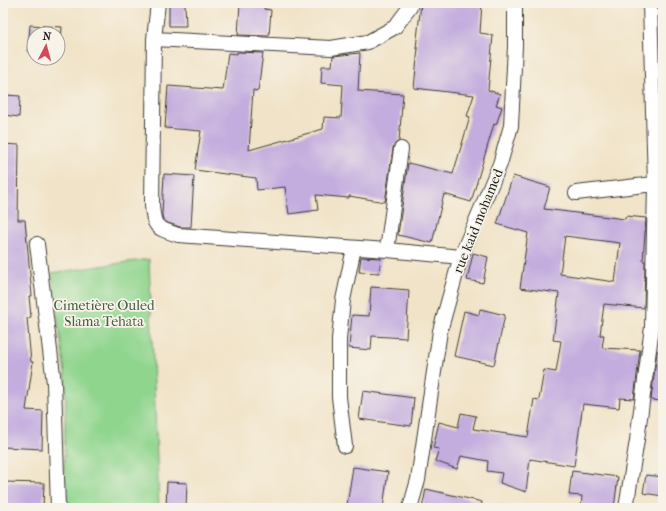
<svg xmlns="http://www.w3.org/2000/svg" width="666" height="511" font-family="'IM FELL French Canon',serif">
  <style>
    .green { fill: #90d58e; stroke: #567855 }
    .building { fill: #c3acde; fill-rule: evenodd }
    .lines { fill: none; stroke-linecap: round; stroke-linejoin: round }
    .minor-casing { stroke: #3c3a36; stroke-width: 16 }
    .minor { stroke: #fff; stroke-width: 14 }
    .labels { text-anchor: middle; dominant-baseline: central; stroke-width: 3.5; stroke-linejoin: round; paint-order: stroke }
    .street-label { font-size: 14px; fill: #1c1c1c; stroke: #f7f3e8 }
    .park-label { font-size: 14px; fill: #455d44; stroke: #f7f3e8 }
  </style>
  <rect width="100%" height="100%" fill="#f7f3e8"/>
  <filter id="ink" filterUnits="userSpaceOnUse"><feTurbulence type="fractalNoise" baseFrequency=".025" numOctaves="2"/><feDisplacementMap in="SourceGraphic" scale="8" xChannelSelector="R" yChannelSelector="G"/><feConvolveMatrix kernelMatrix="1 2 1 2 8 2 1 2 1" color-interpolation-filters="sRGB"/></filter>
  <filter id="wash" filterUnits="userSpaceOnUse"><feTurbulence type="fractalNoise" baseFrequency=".012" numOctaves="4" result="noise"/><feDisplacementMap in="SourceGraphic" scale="16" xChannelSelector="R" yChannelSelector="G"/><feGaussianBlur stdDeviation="0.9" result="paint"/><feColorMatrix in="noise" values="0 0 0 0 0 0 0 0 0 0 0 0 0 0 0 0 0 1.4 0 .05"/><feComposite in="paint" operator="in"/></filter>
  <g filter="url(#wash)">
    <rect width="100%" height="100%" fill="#f1e3c7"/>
    <!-- green -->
    <path class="green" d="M149,259L159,508H63L66,381L52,273Z"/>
    <g id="blocks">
      <!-- building -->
      <path class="building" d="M240,3H265L264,9L271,10L269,36L238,35Z
        M421,3H482L480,33L493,35L488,90L500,94L496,105L502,107L496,125L494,124L471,202L444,194L432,243L398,235L408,163L453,174L470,117L467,116L474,95L414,88L418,48H416Z
        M169,4H185L186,26H169Z
        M30,25L62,27L60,53H58V34H34V51H28Z
        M237,52L263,53L258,91L253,90L249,150L323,129L324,117L341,118L343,85L321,83L322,66H332L333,56L360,53L358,91L403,94L399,141L395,144L393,148L385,202L349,196V198L316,195L318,210L289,214L285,187L257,190L256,178L195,170L201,131L165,128L168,86L223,90L228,53L237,54Z
        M5,95L20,96L19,117L4,115Z
        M3,144L19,145L18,220H25L32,296H29L31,317L27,318L31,362H33L26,410L43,411L42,449L3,447Z
        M164,174L194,176L191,227H180L168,223L163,219L162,215Z
        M513,176L550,187L544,209L625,219L626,216L646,218L643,261H645L644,308L604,304L600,335H604L602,348L640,350L634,399L620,398L619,408L583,404L574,466L530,459L526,492L500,483L502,473L487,471L488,461L461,456L457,469L435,461L439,449L433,448L439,422L458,427L461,413L476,416L473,429L528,437L534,399L539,400L544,370L556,372L561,341L553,340L559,293L520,288L528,233L497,224ZM565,236L620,243L615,282L560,274Z
        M473,253L488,257L483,283L467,280Z
        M361,257L381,258L379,273L359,272Z
        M371,287L409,290L406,338L372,336L371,350L349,348L352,315L369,316Z
        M480,309L505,315L494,365L454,356L464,311L479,315Z
        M657,351H663V401L651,400Z
        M363,391L414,398L411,426L359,419Z
        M353,467L388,472L383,508H365L347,505Z
        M572,471L618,477L614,508H581L582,496L569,495Z
        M646,475L663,477V496L643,493Z
        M3,482L44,483L43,508H3Z
        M167,482L187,483L186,508H166Z
        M426,489L482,502L481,508H422Z"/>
    </g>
  </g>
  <g filter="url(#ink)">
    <use href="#blocks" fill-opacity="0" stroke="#3c3a36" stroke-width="1"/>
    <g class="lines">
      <defs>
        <path id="minor" d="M158,3L154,39L152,205C154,228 156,228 178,235L387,250L461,257
          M154,39L331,48L368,42L395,27L410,7L411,3
          M576,193L663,183
          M37,244L54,383L58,508
          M387,250L401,149
          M345,446L339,397V339L343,300L354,248
          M410,508L418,480L440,331L461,256L500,164L511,126L515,46V3
          M626,508L637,440L652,327L655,184L650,3"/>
      </defs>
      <!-- minor casing -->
      <use href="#minor" class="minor-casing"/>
      <!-- minor -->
      <use href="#minor" class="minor"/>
    </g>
  </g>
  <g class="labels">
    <!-- street labels -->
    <g class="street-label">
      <text transform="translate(478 221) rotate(-68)">rue kaid mohamed</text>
    </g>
    <!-- park labels -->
    <g class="park-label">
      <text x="104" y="305">Cimetière Ouled<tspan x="104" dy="16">Slama Tehata</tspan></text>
    </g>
  </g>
  <!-- margin -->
  <rect width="666" height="511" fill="none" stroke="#f7f3e8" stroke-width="16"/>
  <!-- north arrow -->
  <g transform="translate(46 46) rotate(6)"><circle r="19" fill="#f7f3e8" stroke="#9f9d96"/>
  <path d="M0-3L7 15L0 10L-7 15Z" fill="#d1495b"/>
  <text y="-6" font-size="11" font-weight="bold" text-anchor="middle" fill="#1c1c1c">N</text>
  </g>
</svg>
